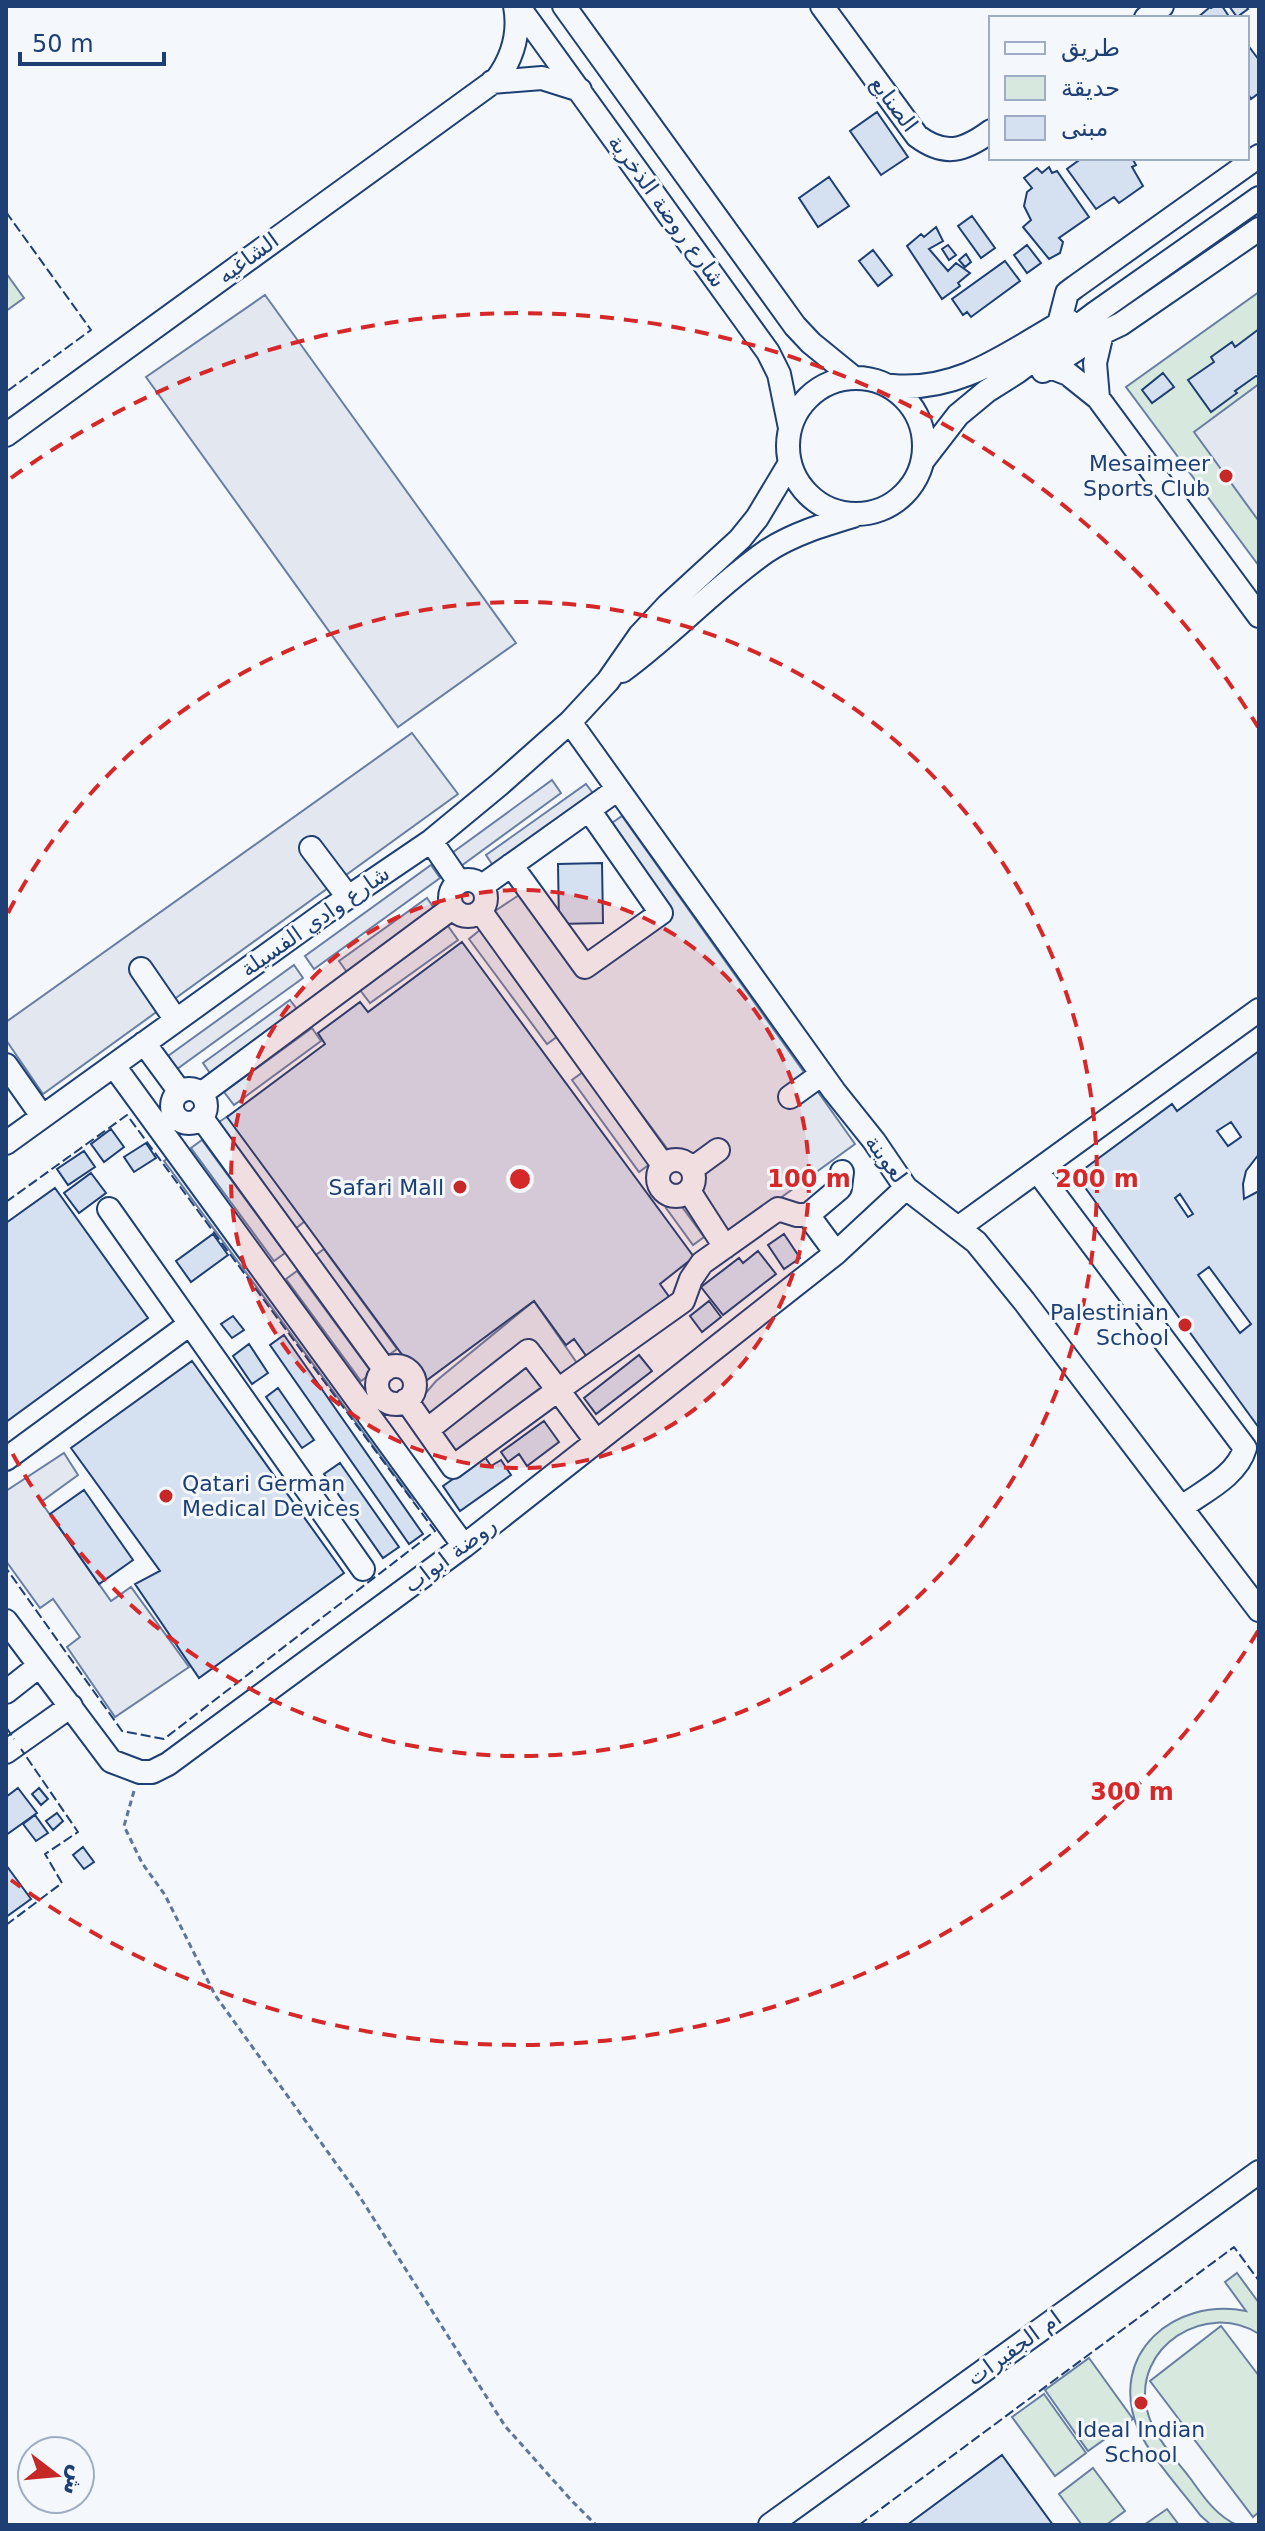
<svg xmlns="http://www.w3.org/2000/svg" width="1265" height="2531" font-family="'DejaVu Sans',Cairo,sans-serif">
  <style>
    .green { fill: #d7e8df; stroke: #687fa3; stroke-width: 2 }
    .parking { fill: #e3e8f0; stroke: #687fa3; stroke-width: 2 }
    .building { fill: #d5e0f0; stroke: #1d3f73; stroke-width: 2; fill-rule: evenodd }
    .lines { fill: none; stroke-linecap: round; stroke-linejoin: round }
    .minor-casing { stroke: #1d3f73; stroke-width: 26 }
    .path { stroke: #5e769c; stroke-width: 3; stroke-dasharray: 6 4; stroke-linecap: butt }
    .minor { stroke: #f4f7fb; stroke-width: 22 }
    .fence { stroke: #1d3f73; stroke-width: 2; stroke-dasharray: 10 4; stroke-linecap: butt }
    .ring { fill: none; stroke: #d62828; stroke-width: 4; stroke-dasharray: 14 10 }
    .poi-dot { fill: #c62828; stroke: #f4f7fb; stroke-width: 3 }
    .labels { text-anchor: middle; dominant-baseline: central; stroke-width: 6; stroke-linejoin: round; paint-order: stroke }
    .street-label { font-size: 22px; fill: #1d3f73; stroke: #f4f7fb }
    .poi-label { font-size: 22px; fill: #1d3f73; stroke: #f4f7fb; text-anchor: end }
    .centre { fill: #d62828; stroke: #f4f7fb; stroke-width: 4 }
    .ring-label { font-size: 24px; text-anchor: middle; font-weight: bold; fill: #d62828; stroke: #f4f7fb; stroke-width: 6; stroke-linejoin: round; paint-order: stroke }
  </style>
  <rect width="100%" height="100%" fill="#f4f7fb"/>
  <!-- green -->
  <path class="green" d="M6,273L24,298L6,311Z
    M1259,292V566L1126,387Z
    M1237,2273L1259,2303V2334C1206,2300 1132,2347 1147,2410C1153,2436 1174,2457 1190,2478C1203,2496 1216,2516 1237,2525H1211L1200,2515C1182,2491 1150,2456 1138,2429C1107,2354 1174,2297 1246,2311L1225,2282Z
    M1221,2326L1259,2376V2512L1253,2517L1150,2381Z
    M1089,2358L1133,2419L1088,2451L1045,2390Z
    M1044,2394L1086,2453L1055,2476L1012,2417Z
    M1093,2468L1125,2511L1106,2525H1082L1059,2494Z
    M1167,2509L1179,2525H1144Z"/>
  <!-- parking -->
  <path class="parking" d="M265,295L516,643L398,727L146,377Z
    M1259,384V519L1258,520L1194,432Z
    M412,733L458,794L43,1094L6,1040V1022Z
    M552,780L561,793L461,866L452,853Z
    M586,784L595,796L494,867L486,855Z
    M622,816L855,1144L729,1235L699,1191L703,1173L691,1154L669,1151L492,913L522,893L583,978L672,914L609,825Z
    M431,865L440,878L314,969L305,956Z
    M427,898L436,911L349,975L339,961Z
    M448,926L458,940L370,1003L360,990Z
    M480,930L558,1036L547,1044L469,939Z
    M294,965L303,978L177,1069L168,1056Z
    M290,1000L300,1013L212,1076L203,1063Z
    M312,1028L321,1041L234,1105L224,1092Z
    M583,1072L650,1164L639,1172L572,1080Z
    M228,1116L305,1221L294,1230L216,1124Z
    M202,1140L285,1253L274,1261L191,1148Z
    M170,1157L419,1495L413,1500L164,1161Z
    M677,1200L704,1237L693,1245L666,1208Z
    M324,1249L397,1349L386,1357L313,1257Z
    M297,1271L372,1373L361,1381L286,1279Z
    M534,1301L579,1366L453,1456L418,1402L436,1381Z
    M64,1453L78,1475L41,1502L111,1601L131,1587L189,1667L115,1717L67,1647L80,1637L53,1599L40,1608L6,1561V1491Z"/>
  <!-- building -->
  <path class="building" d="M1215,6H1222L1230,18H1197L1210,7L1211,8Z
    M1229,6H1246L1248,9L1237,17Z
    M1247,44L1259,60V93L1251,99L1247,92Z
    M877,112L908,157L881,175L850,131Z
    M1082,158H1132L1136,165L1132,167L1143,186L1119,203L1114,197L1096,209L1067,169Z
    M1049,167L1052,173L1057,171L1089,217L1059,238L1063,242L1060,253L1049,259L1023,227L1031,220L1024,206L1027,192L1032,188L1024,178L1037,168L1042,173Z
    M829,177L849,206L818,227L799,198Z
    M972,216L995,248L981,258L958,226Z
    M936,227L943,241L929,249L948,271L956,263L970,273L958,283L960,286L942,299L907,246L921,234L924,237Z
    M948,245L956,255L949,260L942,249Z
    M1027,245L1041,263L1027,273L1014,255Z
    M873,250L892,275L878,286L859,261Z
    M966,254L971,262L965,267L959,260Z
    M1005,261L1020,281L971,317L967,312L963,315L952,299Z
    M1259,329V377L1256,376L1235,391L1237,393L1211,412L1188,380L1214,362L1211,357L1232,342L1235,347Z
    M1163,373L1174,387L1152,403L1142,390Z
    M602,863L603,923L559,924L558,864Z
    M462,942L694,1257L660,1284L670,1298L587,1357L574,1339L566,1345L534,1301L423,1383L227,1117L325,1044L318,1033L360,1002L368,1012Z
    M1259,1051V1154L1246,1171L1243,1184L1244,1199L1259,1191V1428L1076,1175L1172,1104L1177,1111ZM1231,1122L1241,1137L1228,1146L1217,1131ZM1180,1194L1193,1214L1188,1217L1175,1198ZM1209,1267L1251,1324L1240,1333L1198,1275Z
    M111,1129L124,1147L104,1162L91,1144Z
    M146,1143L156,1158L134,1172L124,1157Z
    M84,1151L95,1167L68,1185L57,1169Z
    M91,1173L106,1193L79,1213L64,1193Z
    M55,1188L148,1318L6,1422V1223Z
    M213,1234L228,1255L191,1282L176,1261Z
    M784,1234L800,1258L784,1269L768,1245Z
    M758,1251L776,1274L723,1315L701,1287L739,1258L743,1263Z
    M709,1301L721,1317L702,1332L690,1316Z
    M233,1316L244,1330L232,1338L221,1324Z
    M284,1335L423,1534L409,1544L270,1345Z
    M249,1344L268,1373L252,1384L233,1356Z
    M639,1355L652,1371L596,1414L584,1398Z
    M192,1361L344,1573L199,1678L135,1584L160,1571L71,1448Z
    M278,1388L314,1440L302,1448L266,1397Z
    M544,1421L559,1442L527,1466L519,1454L508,1462L501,1452Z
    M485,1457L491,1466L501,1460L511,1475L460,1511L443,1486Z
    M340,1463L399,1547L383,1558L324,1474Z
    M84,1490L133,1560L99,1584L50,1514Z
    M18,1788L37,1813L6,1835V1797Z
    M39,1788L48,1799L41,1805L32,1794Z
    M57,1813L63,1821L53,1830L46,1821Z
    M35,1815L48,1833L36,1841L23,1824Z
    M83,1847L94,1862L84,1869L73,1855Z
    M6,1865L31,1899L6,1917Z
    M1002,2455L1053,2525H907Z"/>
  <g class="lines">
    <defs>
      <path id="minor" d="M518,6L768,352L779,374L790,428
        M564,6L795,326L811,343L854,378
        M822,6L917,136C945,157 964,151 991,131
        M1146,18L1162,6
        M492,82L542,78L580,90
        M1059,324L1067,293L1075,287L1259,156
        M1050,367L1068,374L1098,398L1259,616
        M1043,371L1102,333L1121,324L1259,229
        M788 446a68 68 0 1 1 136 0a68 68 0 1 1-136 0Z
        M892,386C958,392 1005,355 1059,324L1069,321
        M1098,398L1095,363L1102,333
        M6,435L497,79C513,57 520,33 515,6
        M924,459L958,415L987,391L1017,372L1094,314L1259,198
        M622,671C673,634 715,587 767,551C793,534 823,525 853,516
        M570,722L834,1091L874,1141L906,1188L976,1242L1024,1301L1259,1610
        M431,841L459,882
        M311,848L348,897
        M511,865L585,967L661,913L589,810
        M450 898a18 18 0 1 1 36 0a18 18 0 1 1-36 0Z
        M482,886L618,789
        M481,912L663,1165
        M141,969L176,1020
        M144,1043L180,1092
        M6,1065L42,1116
        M114,1066L464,1546
        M172 1106a17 17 0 1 1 34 0a17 17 0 1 1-34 0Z
        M201,1094L452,908
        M790,1097L822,1074
        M201,1117L385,1370
        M6,1143L325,913L431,841L500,784L570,722L608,681L640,635L668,605L740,539L757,518L790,463
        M658 1178a18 18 0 1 1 36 0a18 18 0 1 1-36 0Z
        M692,1169L718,1150
        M1038,1172L1245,1448C1237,1476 1204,1491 1182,1507
        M689,1191L725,1247
        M109,1209L363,1569
        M808,1215L840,1188L842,1172
        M958,1228L1259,1010
        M377 1385a19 19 0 1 1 38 0a19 19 0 1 1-38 0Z
        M406,1400L427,1430L528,1351L558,1390L683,1301L691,1279L702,1263L778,1209L797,1215H808L836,1253
        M427,1430L453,1467L558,1390L596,1441
        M6,1459L190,1324
        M6,1621L111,1761L140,1772H152L168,1764L464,1546L836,1253L906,1188
        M6,1692L39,1666
        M6,1752L71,1706
        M770,2525L1259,2172"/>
    </defs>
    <!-- minor casing -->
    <use href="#minor" class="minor-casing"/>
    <!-- path -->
    <path class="path" d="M134,1791L124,1826L142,1863L165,1895L215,1995L358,2194L505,2426L571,2500L596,2525"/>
    <!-- minor -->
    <use href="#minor" class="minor"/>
    <!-- fence -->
    <path class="fence" d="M6,212L91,330L6,392
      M6,1202L127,1115L435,1531L164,1739L122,1731L6,1568
      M6,1727L14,1739
      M6,1925L62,1883L45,1854L78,1832L21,1749
      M859,2525L1234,2247L1259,2281"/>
  </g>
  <!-- distance rings -->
  <circle cx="520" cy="1179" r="289" fill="#d62828" fill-opacity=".12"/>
  <g class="ring">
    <circle cx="520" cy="1179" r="289"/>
    <path d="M8 913A577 577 0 1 1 8 1445"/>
    <path d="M1258 1631A866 866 0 0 1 11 1880M11 478A866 866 0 0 1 1258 727"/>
  </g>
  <!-- markers -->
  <g class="poi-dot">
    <circle cx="1226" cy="476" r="8"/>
    <circle cx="460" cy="1187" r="8"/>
    <circle cx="1185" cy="1325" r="8"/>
    <circle cx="166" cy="1496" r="8"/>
    <circle cx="1141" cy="2403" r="8"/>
  </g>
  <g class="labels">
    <!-- street labels -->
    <g class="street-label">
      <text transform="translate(894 104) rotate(53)">الصنايع</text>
      <text transform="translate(667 211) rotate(54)">شارع روضة الذخرية</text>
      <text transform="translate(248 258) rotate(-36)">الشاغيه</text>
      <text transform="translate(315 921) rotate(-35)">شارع وادي الفسيلة</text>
      <text transform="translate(886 1159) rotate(54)">لعوينة</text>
      <text transform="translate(450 1555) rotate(-37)">روضة ابواب</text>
      <text transform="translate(1014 2348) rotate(-36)">ام الجفيرات</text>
    </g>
    <!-- poi labels -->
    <g class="poi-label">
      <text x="1210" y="463">Mesaimeer<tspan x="1210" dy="25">Sports Club</tspan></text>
      <text x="444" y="1187">Safari Mall</text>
      <text x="1169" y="1312">Palestinian<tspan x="1169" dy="25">School</tspan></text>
      <text x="182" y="1483" text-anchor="start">Qatari German<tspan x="182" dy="25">Medical Devices</tspan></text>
      <text x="1141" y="2429" text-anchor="middle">Ideal Indian<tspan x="1141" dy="25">School</tspan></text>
    </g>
  </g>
  <circle cx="520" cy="1179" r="12" class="centre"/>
  <g class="ring-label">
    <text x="809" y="1187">100 m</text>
    <text x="1097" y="1187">200 m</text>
    <text x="1132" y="1800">300 m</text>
  </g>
  <!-- border -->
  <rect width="1265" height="2531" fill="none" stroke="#1d3f73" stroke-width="16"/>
  <!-- legend -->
  <rect x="989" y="16" width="260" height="144" fill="#f4f7fb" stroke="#9eadc5" stroke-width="2"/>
  <rect x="1005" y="42" width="40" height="12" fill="#f4f7fb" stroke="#9eadc5" stroke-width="2"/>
  <text x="1061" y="56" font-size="24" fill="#1d3f73">طريق</text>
  <rect x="1005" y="76" width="40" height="24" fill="#d7e8df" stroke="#9eadc5" stroke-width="2"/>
  <text x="1061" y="96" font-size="24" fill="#1d3f73">حديقة</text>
  <rect x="1005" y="116" width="40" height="24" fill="#d5e0f0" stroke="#9eadc5" stroke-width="2"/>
  <text x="1061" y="136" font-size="24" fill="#1d3f73">مبنى</text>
  <!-- north arrow -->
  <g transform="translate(56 2475) rotate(106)"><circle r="38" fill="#f4f7fb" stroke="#9eadc5" stroke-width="2"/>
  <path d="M0-6L14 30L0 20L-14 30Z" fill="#c62828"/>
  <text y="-12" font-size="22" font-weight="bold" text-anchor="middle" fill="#1d3f73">ش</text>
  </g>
  <!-- scale -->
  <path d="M20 52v12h144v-12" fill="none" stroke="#1d3f73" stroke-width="4"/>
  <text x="32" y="52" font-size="24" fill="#1d3f73" stroke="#f4f7fb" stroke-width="6" paint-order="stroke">50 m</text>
</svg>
